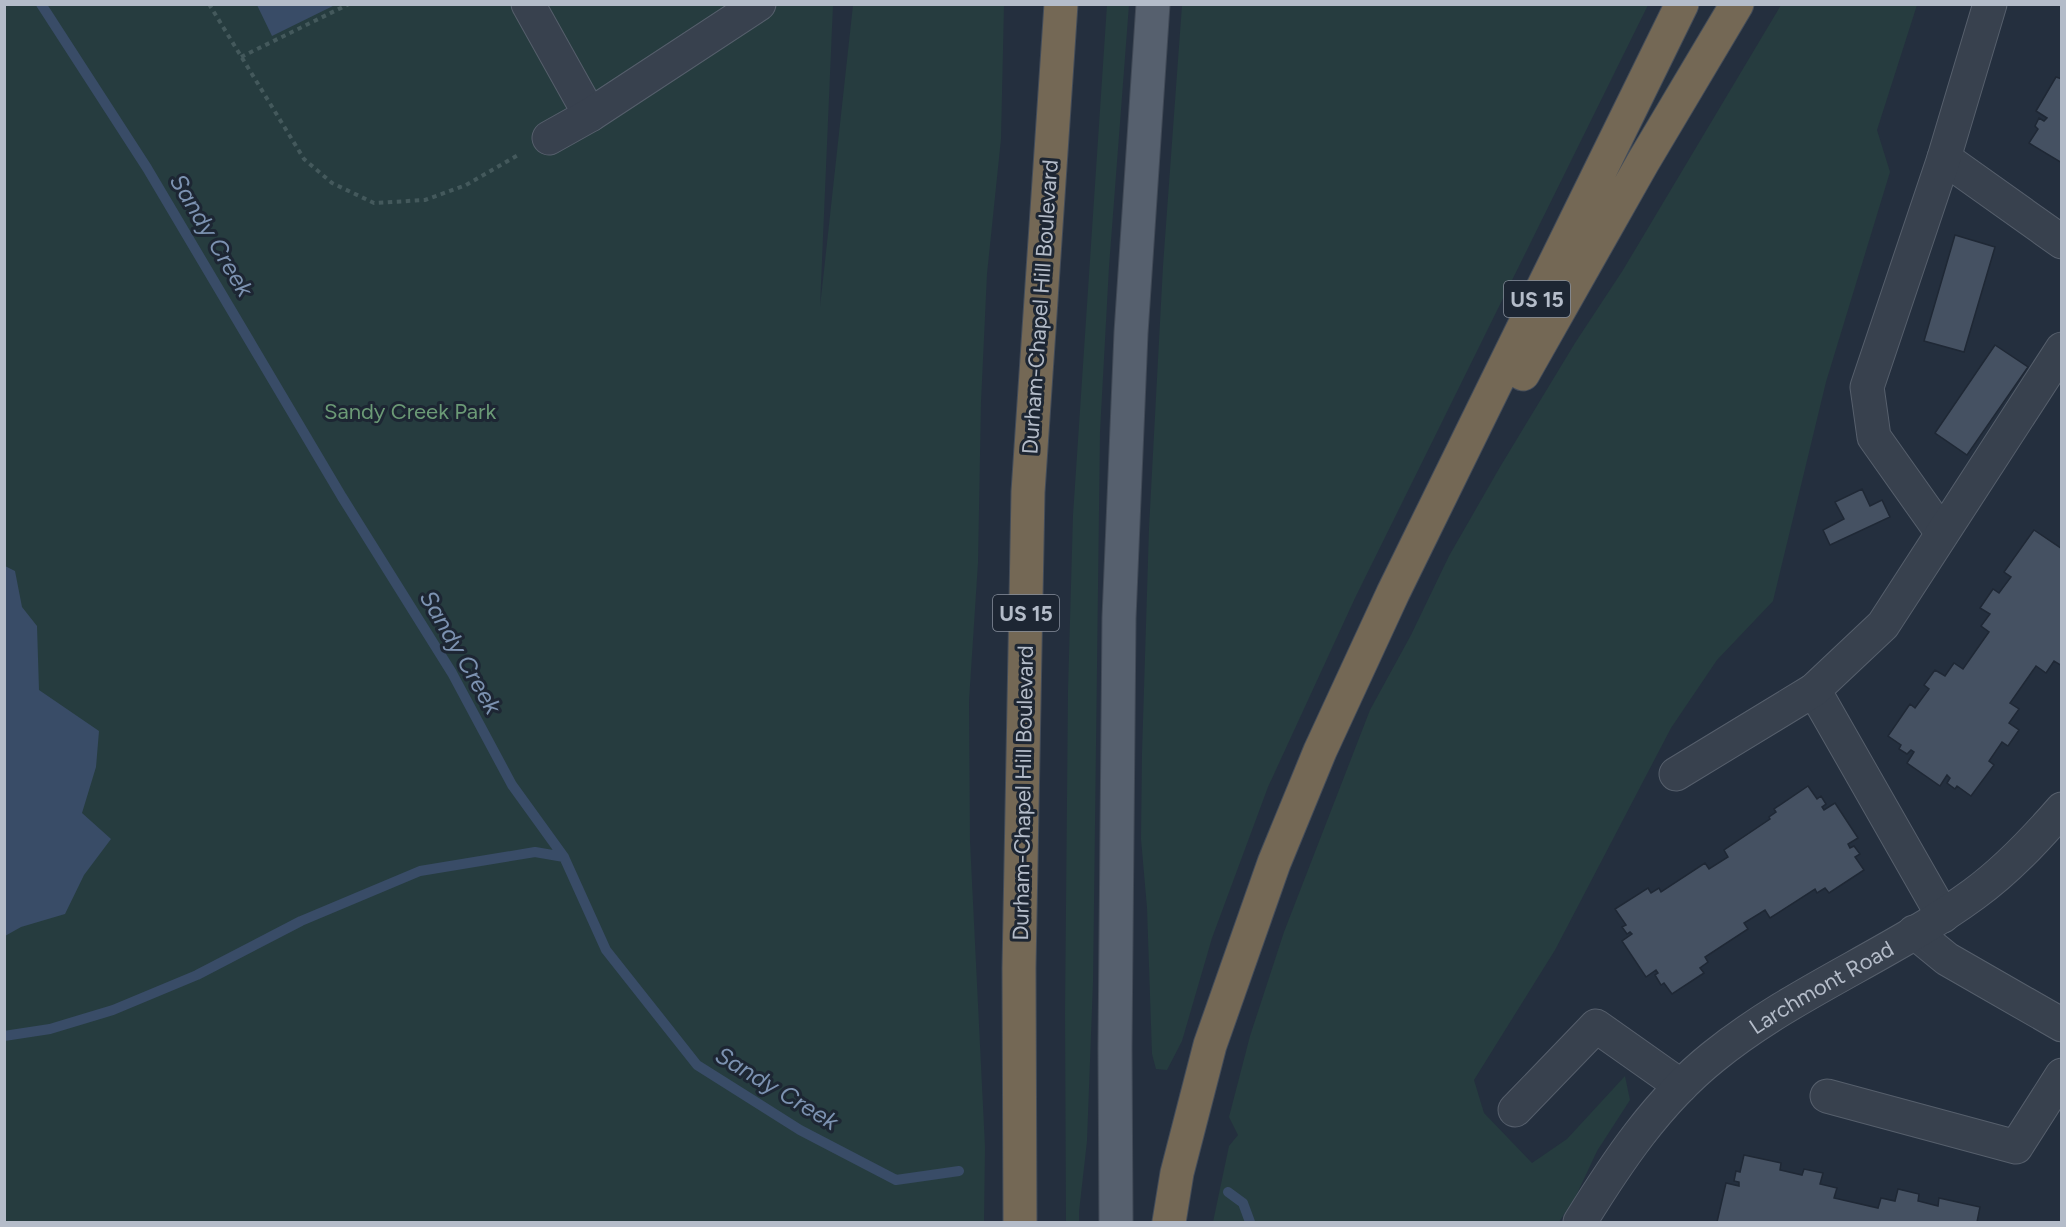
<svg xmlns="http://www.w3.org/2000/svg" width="2066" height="1227" font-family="Figtree,sans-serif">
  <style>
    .green { fill: #263c3f }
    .water { fill: #394c67 }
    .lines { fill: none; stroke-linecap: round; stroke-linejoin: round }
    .stream { stroke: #394c67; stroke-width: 10 }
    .building { fill: #455162; stroke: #1f2835; stroke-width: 1.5 }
    .minor-casing { stroke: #565f6c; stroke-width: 35 }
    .major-casing { stroke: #414a57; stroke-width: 35 }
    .highway-casing { stroke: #434c59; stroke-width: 35 }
    .path { stroke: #44595c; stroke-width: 4; stroke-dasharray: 4.5 4.5; stroke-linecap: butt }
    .minor { stroke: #38414e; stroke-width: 33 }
    .major { stroke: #56606e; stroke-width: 33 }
    .highway { stroke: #746855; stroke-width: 33 }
    .labels { text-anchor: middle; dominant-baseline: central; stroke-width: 6; stroke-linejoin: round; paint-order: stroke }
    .shield { fill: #1d2633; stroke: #878f9c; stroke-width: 1.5 }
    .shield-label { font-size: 21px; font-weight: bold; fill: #b4bcc9 }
    .street-label { font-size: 22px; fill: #b4bcc9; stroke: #1d2633 }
    .park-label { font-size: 22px; fill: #6b9a76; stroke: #1d2633 }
    .water-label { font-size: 24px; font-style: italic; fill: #7c92b1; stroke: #1d2633 }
  </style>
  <rect width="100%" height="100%" fill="#242f3e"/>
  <!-- green -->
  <path class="green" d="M5,5H833L820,307L853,5H1004L1001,139L987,274L981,402L978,563L969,701L970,841L985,1147L984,1222H5Z
    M1107,5H1129L1109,267L1100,432L1093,982L1087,1141L1079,1212V1222H1066L1065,1013L1068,690L1073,515Z
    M1182,5H1648L1355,598L1268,787L1212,938L1182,1041L1167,1070L1156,1069L1152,1054L1147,908L1141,839L1142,753L1149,528L1163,266Z
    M1781,5H1917L1877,130L1890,172L1826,382L1773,601L1717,660L1671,728L1555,950L1474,1080L1484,1113L1532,1163L1567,1139L1625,1076L1630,1100L1597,1151L1575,1198L1559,1222H1213L1229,1146L1238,1135L1229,1117L1250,1036L1284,932L1370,710L1411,635L1449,556L1500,467L1575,343L1623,270Z"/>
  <!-- water -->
  <path class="water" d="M257,5H335L272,36Z
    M5,566L15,571L22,607L37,626L39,690L99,731L96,767L82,813L111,839L84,875L65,914L21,927L5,936Z"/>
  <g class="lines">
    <!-- stream -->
    <path class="stream" d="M41,4L147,168L342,497L452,673L512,785L564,857L606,950L697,1065L800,1130L896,1180L959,1171
      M4,1036L50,1029L113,1010L197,975L301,921L420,871L535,852L564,857
      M1228,1192L1243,1203L1250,1222"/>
  </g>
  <!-- building -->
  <path class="building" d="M2056,77L2062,79V163L2029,143L2038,129L2035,126L2039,118L2044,121L2047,118L2036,111Z
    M1955,235L1995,247L1964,352L1924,341Z
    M1995,345L2028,367L1967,455L1935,433Z
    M1862,489L1870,506L1882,500L1890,517L1830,545L1823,530L1844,519L1835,502Z
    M2034,530L2062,549V666L2054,661L2046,673L2036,666L2010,703L2019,709L2009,723L2019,730L2008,746L2002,742L1989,761L1994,765L1971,796L1957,786L1955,789L1947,783L1950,778L1947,775L1940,786L1907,763L1914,752L1911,750L1907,754L1899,749L1901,745L1888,736L1910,704L1915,708L1929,689L1924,685L1935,670L1945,676L1954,663L1963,669L1989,632L1981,626L1990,614L1980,608L1993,589L1999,593L2011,577L2004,572Z
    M1808,786L1817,799L1821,796L1826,804L1822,807L1824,810L1835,803L1858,838L1848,844L1850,848L1854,846L1860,854L1855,857L1864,870L1829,893L1825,888L1817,893L1815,889L1770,918L1765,910L1744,923L1748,929L1705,957L1708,962L1700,968L1704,973L1672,994L1664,983L1661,985L1655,975L1658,973L1656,970L1646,977L1622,941L1632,934L1630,932L1627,934L1622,927L1626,925L1615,909L1648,888L1651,893L1659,888L1661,892L1705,863L1709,869L1728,857L1724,850L1770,819L1769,817L1776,812L1774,809Z
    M1744,1155L1781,1163L1780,1170L1802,1175L1804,1169L1823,1173L1820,1184L1837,1188L1834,1198L1878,1208L1881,1198L1895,1201L1898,1189L1919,1194L1918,1201L1938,1206L1939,1198L1980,1207L1977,1222H1982H1717L1726,1183L1739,1186V1182L1734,1181L1736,1171L1740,1172Z"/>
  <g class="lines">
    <defs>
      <g id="minor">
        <path d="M528,4L590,115"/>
        <path d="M549,138L590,115L759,4"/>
        <path d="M1944,158L2062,242"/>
        <path d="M1942,533L1874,437L1867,387L1944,158L1990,4"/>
        <path d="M1814,690L1943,916"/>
        <path d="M1676,774L1814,690L1883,625L2062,349"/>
        <path d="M1914,932L1947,959L2062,1025"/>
        <path d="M1827,1096L2016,1147L2062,1075"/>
        <path d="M1515,1110L1596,1026L1681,1086"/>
        <path id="s1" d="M1580,1222C1617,1162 1657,1102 1713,1057C1793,992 1891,955 1974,894C2007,870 2035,840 2062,809"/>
      </g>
      <path id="major" d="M1116,1222L1115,1048L1119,618L1131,333L1153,4"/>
      <path id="highway" d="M1523,374L1643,162L1737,4
        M1020,1222L1019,968L1028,492L1061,4
        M1169,1222L1177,1173L1210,1045L1274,863L1320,751L1393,593L1682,4"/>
    </defs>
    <!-- minor casing -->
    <use href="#minor" class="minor-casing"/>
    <!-- major casing -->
    <use href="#major" class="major-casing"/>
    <!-- highway casing -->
    <use href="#highway" class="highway-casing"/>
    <!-- path -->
    <path class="path" d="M209,4L304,159L332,183L374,203L425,200L466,185L520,154
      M241,57L349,4"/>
    <!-- minor -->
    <use href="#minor" class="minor"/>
    <!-- major -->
    <use href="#major" class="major"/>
    <!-- highway -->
    <use href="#highway" class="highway"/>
  </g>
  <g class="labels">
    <!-- shield labels -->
    <g class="shield">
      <rect x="1504" y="281" width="66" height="36" rx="4.5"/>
      <rect x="993" y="595" width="66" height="36" rx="4.5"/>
    </g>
    <g class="shield-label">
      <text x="1537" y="299">US 15</text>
      <text x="1026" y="613">US 15</text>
    </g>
    <!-- street labels -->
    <g class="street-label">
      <text transform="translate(1040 307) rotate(-86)">Durham-Chapel Hill Boulevard</text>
      <text transform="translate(1023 793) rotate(-89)">Durham-Chapel Hill Boulevard</text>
      <text stroke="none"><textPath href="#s1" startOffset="342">Larchmont Road</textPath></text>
    </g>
    <!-- park labels -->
    <g class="park-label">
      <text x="410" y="411">Sandy Creek Park</text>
    </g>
    <!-- water labels -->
    <g class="water-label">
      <text transform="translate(212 235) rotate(59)">Sandy Creek</text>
      <text transform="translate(461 652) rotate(60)">Sandy Creek</text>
      <text transform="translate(777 1088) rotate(31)">Sandy Creek</text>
    </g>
  </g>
  <!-- border -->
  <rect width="2066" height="1227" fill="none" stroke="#b4bcc9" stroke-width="12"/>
</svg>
